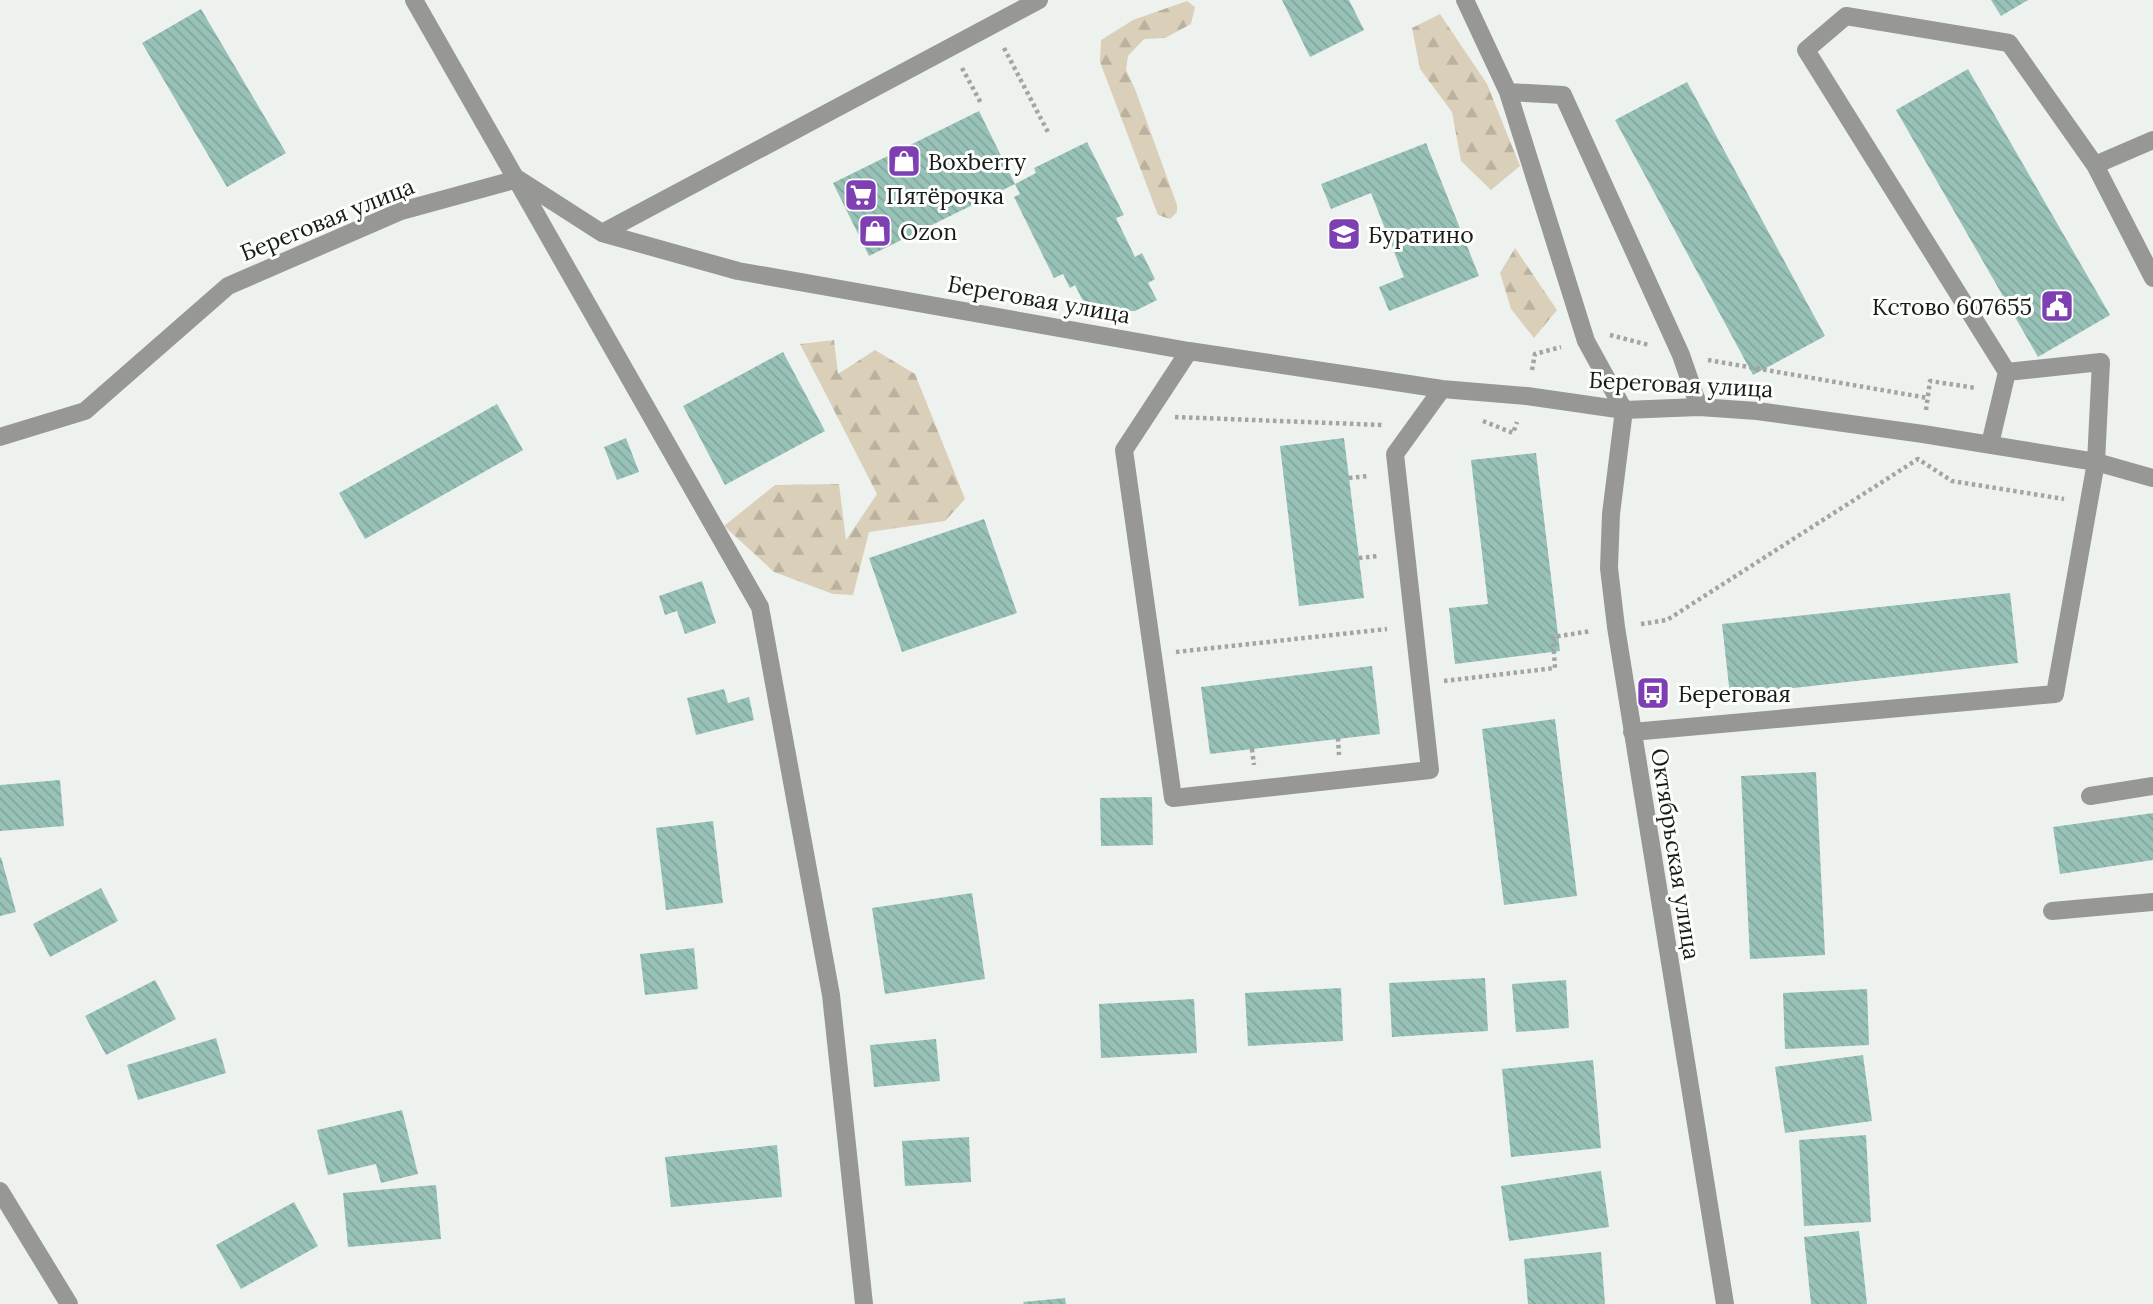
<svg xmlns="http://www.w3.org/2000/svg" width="2153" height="1304" font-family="Lora,serif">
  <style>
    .forest { fill: url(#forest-firs) }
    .building { fill: url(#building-back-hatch) }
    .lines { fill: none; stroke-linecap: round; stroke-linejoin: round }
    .path { stroke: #a2a5a3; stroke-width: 4.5; stroke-dasharray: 3.5 3.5; stroke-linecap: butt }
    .minor { stroke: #979896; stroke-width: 18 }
    .labels { text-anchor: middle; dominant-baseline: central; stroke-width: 6; stroke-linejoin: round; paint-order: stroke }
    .poi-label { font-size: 23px; fill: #191a19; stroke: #fdfffd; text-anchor: start }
    .street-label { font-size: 23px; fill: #191a19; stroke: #fdfffd }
  </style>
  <defs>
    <pattern id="forest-firs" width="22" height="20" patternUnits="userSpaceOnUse" patternTransform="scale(1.75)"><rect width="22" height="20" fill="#dacfb8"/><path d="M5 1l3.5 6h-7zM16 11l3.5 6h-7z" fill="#bab19e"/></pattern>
    <pattern id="building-back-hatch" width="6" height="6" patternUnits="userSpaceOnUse" patternTransform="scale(1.75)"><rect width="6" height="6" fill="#98c2b8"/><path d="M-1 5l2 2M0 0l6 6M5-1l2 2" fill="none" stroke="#82a69e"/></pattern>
  </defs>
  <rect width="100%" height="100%" fill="#eef2ef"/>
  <!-- forest -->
  <path class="forest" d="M1187,1L1195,7L1191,24L1165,38L1144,39L1128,56L1126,70L1135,89L1177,205V212L1170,219L1158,215L1100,62L1101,40L1133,20Z
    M1440,14L1487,84L1520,166L1491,190L1461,161L1452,112L1420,69L1412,28Z
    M1515,248L1557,310L1534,338L1511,309L1500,273Z
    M834,340L838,374L875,350L915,374L965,499L945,521L869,532L853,595L833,594L774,572L724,526L775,485L839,484L846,540L877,494L800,344Z"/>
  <!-- building -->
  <path class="building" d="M1282,0H1349L1364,30L1310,57Z
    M1991,0H2028L2001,16Z
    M201,9L286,153L227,187L142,43Z
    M1968,69L2110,315L2038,357L1896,110Z
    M1687,82L1825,336L1753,375L1615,120Z
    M979,111L1015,184L869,256L833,183Z
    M1087,142L1124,215L1116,218L1135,257L1142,253L1155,279L1148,283L1157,300L1135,311L1102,310L1090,306L1082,299L1075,285L1070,288L1063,274L1054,278L1014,197L1020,194L1015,184L1036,173L1034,168Z
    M1426,143L1479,276L1389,311L1379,287L1404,277L1371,193L1331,209L1321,184Z
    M783,352L825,431L725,485L683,406Z
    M497,404L523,450L365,539L339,493Z
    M626,438L639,472L617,480L604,447Z
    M1344,438L1364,598L1299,606L1280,446Z
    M1536,453L1560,651L1455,664L1449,608L1488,604L1471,460Z
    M984,519L1017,613L902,652L869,558Z
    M702,581L716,623L685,634L677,611L665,615L659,596Z
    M2010,593L2018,663L1730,695L1722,624Z
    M1372,666L1380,734L1210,754L1201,687Z
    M724,689L728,703L749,697L754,720L696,735L687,698Z
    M1555,719L1577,896L1504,905L1482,729Z
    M1816,772L1825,955L1750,959L1741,776Z
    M60,780L64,826L0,831V785Z
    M1152,797L1153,845L1101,846L1100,798Z
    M2153,813V860L2060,874L2053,827Z
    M713,821L723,903L666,910L656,828Z
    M1,857L16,912L0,916V858Z
    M101,888L118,921L50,957L33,924Z
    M972,893L985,979L885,994L872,908Z
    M694,948L698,989L645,995L640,954Z
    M1485,978L1488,1031L1392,1037L1389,983Z
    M155,980L176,1019L106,1055L85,1016Z
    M1566,980L1569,1028L1516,1032L1512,984Z
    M1341,988L1343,1041L1248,1046L1245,993Z
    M1867,989L1869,1045L1785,1049L1783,993Z
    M1194,999L1197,1053L1101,1058L1099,1004Z
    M216,1038L226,1073L138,1100L127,1065Z
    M936,1039L940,1081L874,1087L870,1045Z
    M1863,1055L1872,1121L1785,1133L1775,1067Z
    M1593,1060L1601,1148L1511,1157L1502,1069Z
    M402,1110L418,1174L381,1183L376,1164L328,1175L317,1130Z
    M1866,1135L1871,1222L1804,1226L1799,1140Z
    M969,1137L971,1182L905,1186L902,1141Z
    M777,1145L782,1197L671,1207L665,1157Z
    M1601,1171L1609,1227L1509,1241L1501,1186Z
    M436,1185L441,1239L348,1247L343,1193Z
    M294,1202L318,1246L241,1289L216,1245Z
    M1859,1231L1867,1304H1811L1804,1237Z
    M1601,1252L1605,1304H1528L1524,1259Z
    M1065,1298L1066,1304H1024L1023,1302Z"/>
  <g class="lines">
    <!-- path -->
    <path class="path" d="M1004,48L1049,134
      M962,68L982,105
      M1610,335L1649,345
      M1708,360L1928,398
      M1532,370L1535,354L1561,347
      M1926,410L1930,381L1976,388
      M1175,417L1383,425
      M1483,421L1513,433L1517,422
      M1349,478L1368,476
      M1359,558L1378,556
      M1641,624L1667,620L1918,459L1952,481L2064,499
      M1176,652L1387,629
      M1444,681L1555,668L1553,637L1591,631
      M1338,738L1339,755
      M1252,749L1254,765"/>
    <!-- minor -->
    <path class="minor" d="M414,0L760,607L831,995L864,1304
      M1465,0L1508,92L1586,341L1624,410
      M1508,92L1563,95L1681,355L1699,407
      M2095,165L2153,278
      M602,233L1039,0
      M1189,351L1124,450L1173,798L1430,770L1395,454L1442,389
      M1624,410L1611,514L1609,568L1616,627L1725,1304
      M0,437L85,411L228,286L401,211L518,179L602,233L738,271L1189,351L1442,389L1527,396L1624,410L1699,407L1757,411L1923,434L2096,462L2153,478
      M1990,444L2007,372
      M1632,732L2055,694L2096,462L2101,362L2007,372L1806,50L1846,16L2009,43L2095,165L2153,140
      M2090,796L2153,786
      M2052,911L2153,902
      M0,1191L69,1304"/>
  </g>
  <!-- icons -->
  <defs>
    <symbol id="shop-square" viewBox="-11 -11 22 22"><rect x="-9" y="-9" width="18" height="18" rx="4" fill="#7e3fb3" stroke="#fdfffd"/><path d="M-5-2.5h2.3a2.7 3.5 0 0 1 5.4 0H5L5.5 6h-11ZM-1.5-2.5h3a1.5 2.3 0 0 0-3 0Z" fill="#fff"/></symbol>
    <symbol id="supermarket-square" viewBox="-11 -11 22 22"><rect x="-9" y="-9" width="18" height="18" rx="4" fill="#7e3fb3" stroke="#fdfffd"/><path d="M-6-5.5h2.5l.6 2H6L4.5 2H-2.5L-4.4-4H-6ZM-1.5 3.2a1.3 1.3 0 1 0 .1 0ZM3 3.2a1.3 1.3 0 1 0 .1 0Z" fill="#fff"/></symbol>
    <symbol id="school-square" viewBox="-11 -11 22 22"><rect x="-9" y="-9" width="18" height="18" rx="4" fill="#7e3fb3" stroke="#fdfffd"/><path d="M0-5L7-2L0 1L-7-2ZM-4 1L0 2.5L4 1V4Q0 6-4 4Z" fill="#fff"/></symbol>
    <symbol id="civic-square" viewBox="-11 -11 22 22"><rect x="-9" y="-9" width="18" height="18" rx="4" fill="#7e3fb3" stroke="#fdfffd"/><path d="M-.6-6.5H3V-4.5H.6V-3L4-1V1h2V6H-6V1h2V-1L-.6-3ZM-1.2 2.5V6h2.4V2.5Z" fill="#fff"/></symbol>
    <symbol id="bus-square" viewBox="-11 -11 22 22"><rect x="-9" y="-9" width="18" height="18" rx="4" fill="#7e3fb3" stroke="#fdfffd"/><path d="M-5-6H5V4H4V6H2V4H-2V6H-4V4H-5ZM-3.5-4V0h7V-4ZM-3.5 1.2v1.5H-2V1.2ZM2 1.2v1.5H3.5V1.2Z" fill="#fff"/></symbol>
  </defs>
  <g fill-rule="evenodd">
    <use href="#shop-square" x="885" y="142" width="38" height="38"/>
    <use href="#supermarket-square" x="842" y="176" width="38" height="38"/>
    <use href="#shop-square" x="856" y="212" width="38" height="38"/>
    <use href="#school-square" x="1325" y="215" width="38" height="38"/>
    <use href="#civic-square" x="2038" y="287" width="38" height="38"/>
    <use href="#bus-square" x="1634" y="674" width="38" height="38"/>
  </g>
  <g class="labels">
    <!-- poi labels -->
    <g class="poi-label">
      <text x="928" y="161">Boxberry</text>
      <text x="886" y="195">Пятёрочка</text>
      <text x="900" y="231">Ozon</text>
      <text x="1368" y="234">Буратино</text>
      <text x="2032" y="306" text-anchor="end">Кстово 607655</text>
      <text x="1678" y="693">Береговая</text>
    </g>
    <!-- street labels -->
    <g class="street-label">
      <text transform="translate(327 219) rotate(-22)">Береговая улица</text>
      <text transform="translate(1039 299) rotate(10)">Береговая улица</text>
      <text transform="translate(1681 384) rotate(3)">Береговая улица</text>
      <text transform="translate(1676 854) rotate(81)">Октябрьская улица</text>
    </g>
  </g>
</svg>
